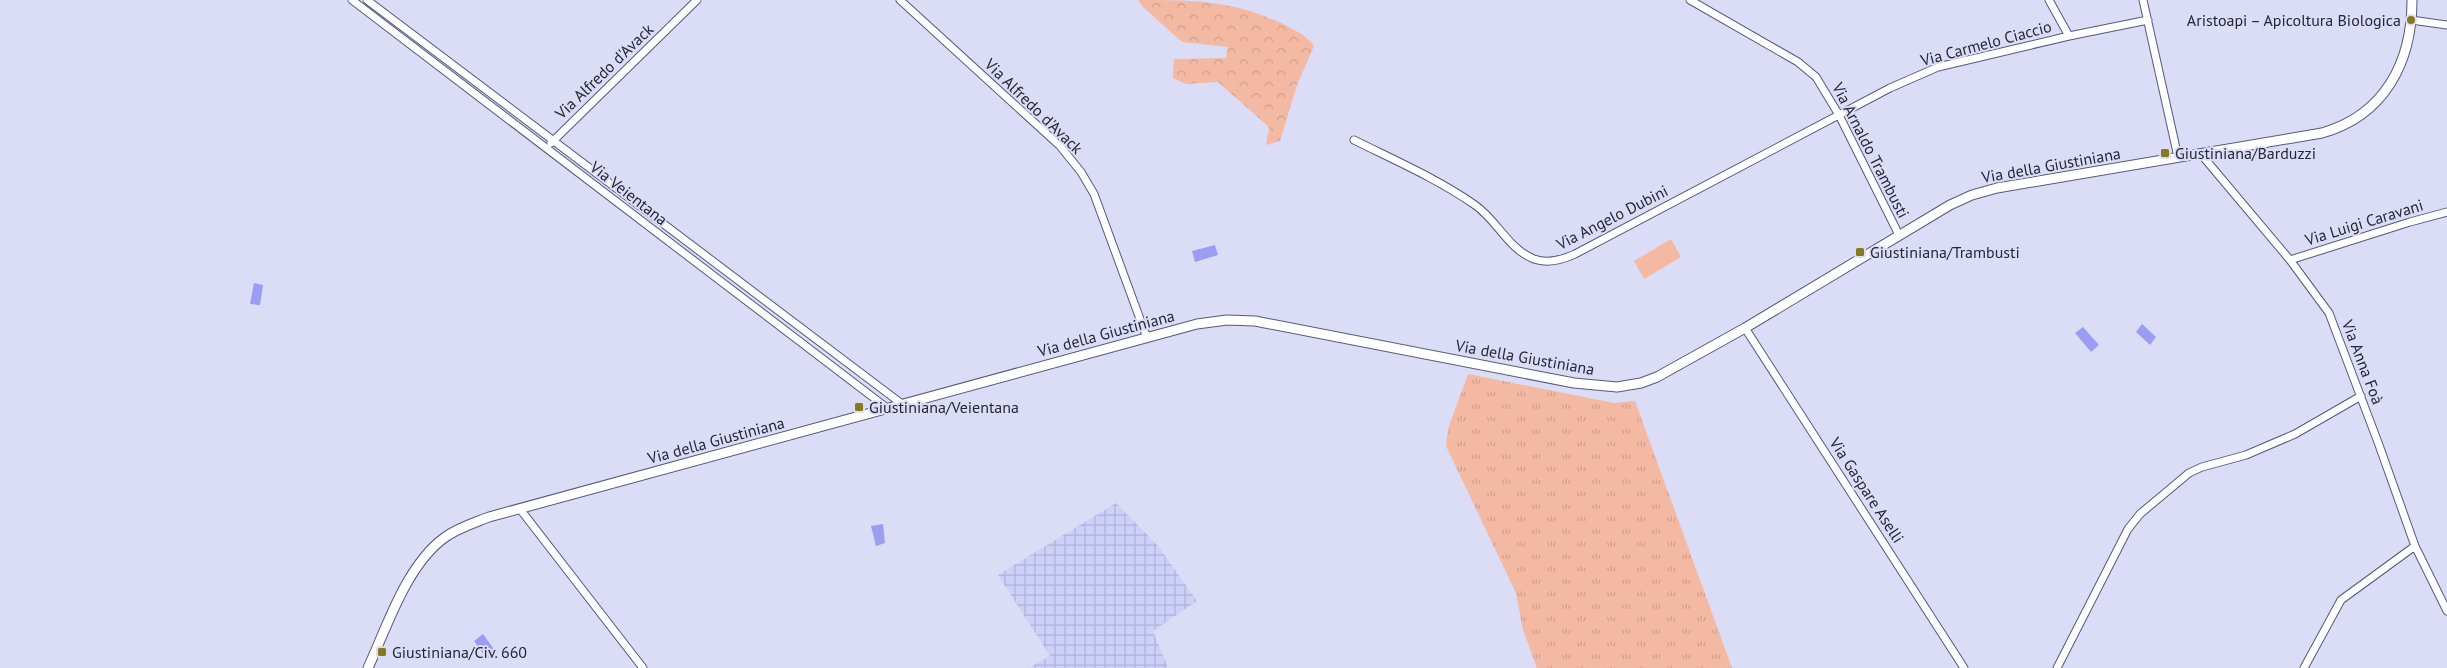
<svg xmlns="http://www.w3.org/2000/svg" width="2447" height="668" font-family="'PT Sans',sans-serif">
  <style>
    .industrial { fill: url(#industrial-grid) }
    .grass { fill: url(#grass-tufts) }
    .forest { fill: url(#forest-crowns) }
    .garden { fill: #f3b9a3 }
    .water { fill: #9b9df3 }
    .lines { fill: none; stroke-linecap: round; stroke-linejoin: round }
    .minor-casing { stroke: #56577d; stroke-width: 9 }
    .tertiary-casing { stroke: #56577d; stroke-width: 11 }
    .minor { stroke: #fff; stroke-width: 7 }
    .tertiary { stroke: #fff; stroke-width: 9 }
    .poi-dot { fill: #867a1f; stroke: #dbddf7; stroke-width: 2 }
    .labels { text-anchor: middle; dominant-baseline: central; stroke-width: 4; stroke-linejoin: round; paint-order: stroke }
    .poi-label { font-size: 16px; fill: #252636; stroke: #dbddf7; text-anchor: start }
    .street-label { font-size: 16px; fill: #252636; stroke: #dbddf7 }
  </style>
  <defs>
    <pattern id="industrial-grid" width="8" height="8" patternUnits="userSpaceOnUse" patternTransform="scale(1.25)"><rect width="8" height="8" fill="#cdd0f9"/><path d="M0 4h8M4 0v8" fill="none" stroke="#b0b2d6"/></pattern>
    <pattern id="grass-tufts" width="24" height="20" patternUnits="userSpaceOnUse" patternTransform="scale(1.25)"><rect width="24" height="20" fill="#f3b9a3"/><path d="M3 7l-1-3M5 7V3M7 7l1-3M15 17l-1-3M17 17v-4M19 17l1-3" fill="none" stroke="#d09f8d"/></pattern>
    <pattern id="forest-crowns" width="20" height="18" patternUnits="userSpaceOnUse" patternTransform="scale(1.25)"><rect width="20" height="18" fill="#f3b9a3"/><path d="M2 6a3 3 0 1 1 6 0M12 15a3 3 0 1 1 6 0" fill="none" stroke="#d09f8d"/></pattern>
  </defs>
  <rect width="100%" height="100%" fill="#dbddf7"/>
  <!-- industrial -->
  <path class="industrial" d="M1116,503L1158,546L1197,601L1153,631L1168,668H1029L1050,656L998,575Z"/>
  <!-- grass -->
  <path class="grass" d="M1468,374L1614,403L1635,401L1732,668H1537L1523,630L1516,593L1446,446L1448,429Z"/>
  <!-- forest -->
  <path class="forest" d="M1138,0C1196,0 1234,0 1287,26C1298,32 1307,36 1314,46L1297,85L1280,141L1266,145L1269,127L1218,82L1186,84L1173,78L1174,59L1226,58L1228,47L1182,42L1144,8Z"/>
  <!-- garden -->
  <path class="garden" d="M1671,239L1681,257L1644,279L1634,261Z"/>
  <!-- water -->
  <path class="water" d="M1215,245L1218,255L1195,262L1192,251Z
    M254,283L263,285L260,305L250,304Z
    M2142,324L2156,337L2150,345L2136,332Z
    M2083,327L2099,345L2091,352L2075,333Z
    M883,524L885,543L876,546L871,526Z
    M483,634L496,652L487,659L474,641Z"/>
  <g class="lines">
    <defs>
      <path id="minor" d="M352,0L887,408
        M367,0L902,404
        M900,0L1060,146L1081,172L1094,194L1147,338
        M1690,0L1798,62L1816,77L1839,115L1899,235
        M2049,0L2069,36
        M2143,0L2178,157
        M2411,20L2447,25
        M1354,140C1394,160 1438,179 1475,205C1497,220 1508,249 1534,259C1548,264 1562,260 1575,254L1890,88L1938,67L2069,36L2148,20
        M551,143L697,0
        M2200,153L2290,260L2329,313L2379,445L2415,546L2447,611
        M2290,260L2410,222L2447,212
        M1745,328L1964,668
        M520,509L643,668
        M2057,668L2128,529L2140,514L2189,473L2202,467L2246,455L2295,434L2361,396
        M2304,668L2341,600L2415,546"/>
      <path id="tertiary" d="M368,668C387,627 406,566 444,538C457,528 474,523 489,517L1197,324L1227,320L1255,321L1574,383L1617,387L1641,383L1657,377L1745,328L1950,205L1972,195L1997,188L2322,133C2385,115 2412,62 2412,0"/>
    </defs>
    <!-- minor casing -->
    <use href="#minor" class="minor-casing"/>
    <!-- tertiary casing -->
    <use href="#tertiary" class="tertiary-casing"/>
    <!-- minor -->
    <use href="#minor" class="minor"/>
    <!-- tertiary -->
    <use href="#tertiary" class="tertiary"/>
  </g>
  <!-- markers -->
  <g class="poi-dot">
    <circle cx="2411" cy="20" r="5"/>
    <rect x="2160" y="148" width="10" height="10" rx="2.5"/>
    <rect x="1855" y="247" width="10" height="10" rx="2.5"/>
    <rect x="854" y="402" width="10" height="10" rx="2.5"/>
    <rect x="377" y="647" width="10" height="10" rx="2.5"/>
  </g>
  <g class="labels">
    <!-- poi labels -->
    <g class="poi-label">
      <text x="2401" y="20" text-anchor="end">Aristoapi – Apicoltura Biologica</text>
      <text x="2175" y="153">Giustiniana/Barduzzi</text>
      <text x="1870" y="252">Giustiniana/Trambusti</text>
      <text x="869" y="407">Giustiniana/Veientana</text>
      <text x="392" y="652">Giustiniana/Civ. 660</text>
    </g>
    <!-- street labels -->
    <g class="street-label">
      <text transform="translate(1986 43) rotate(-15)">Via Carmelo Ciaccio</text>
      <text transform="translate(604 71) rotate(-44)">Via Alfredo d'Avack</text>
      <text transform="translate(1034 106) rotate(44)">Via Alfredo d'Avack</text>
      <text transform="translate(1871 150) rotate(63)">Via Arnaldo Trambusti</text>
      <text transform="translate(2051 165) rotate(-10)">Via della Giustiniana</text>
      <text transform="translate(629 193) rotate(38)">Via Veientana</text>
      <text transform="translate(1612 217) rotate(-27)">Via Angelo Dubini</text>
      <text transform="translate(2364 222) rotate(-17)">Via Luigi Caravani</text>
      <text transform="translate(1106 333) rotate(-15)">Via della Giustiniana</text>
      <text transform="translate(1525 357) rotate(10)">Via della Giustiniana</text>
      <text transform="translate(2363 362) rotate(69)">Via Anna Foà</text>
      <text transform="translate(716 440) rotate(-15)">Via della Giustiniana</text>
      <text transform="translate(1867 490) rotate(57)">Via Gaspare Aselli</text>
    </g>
  </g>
</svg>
